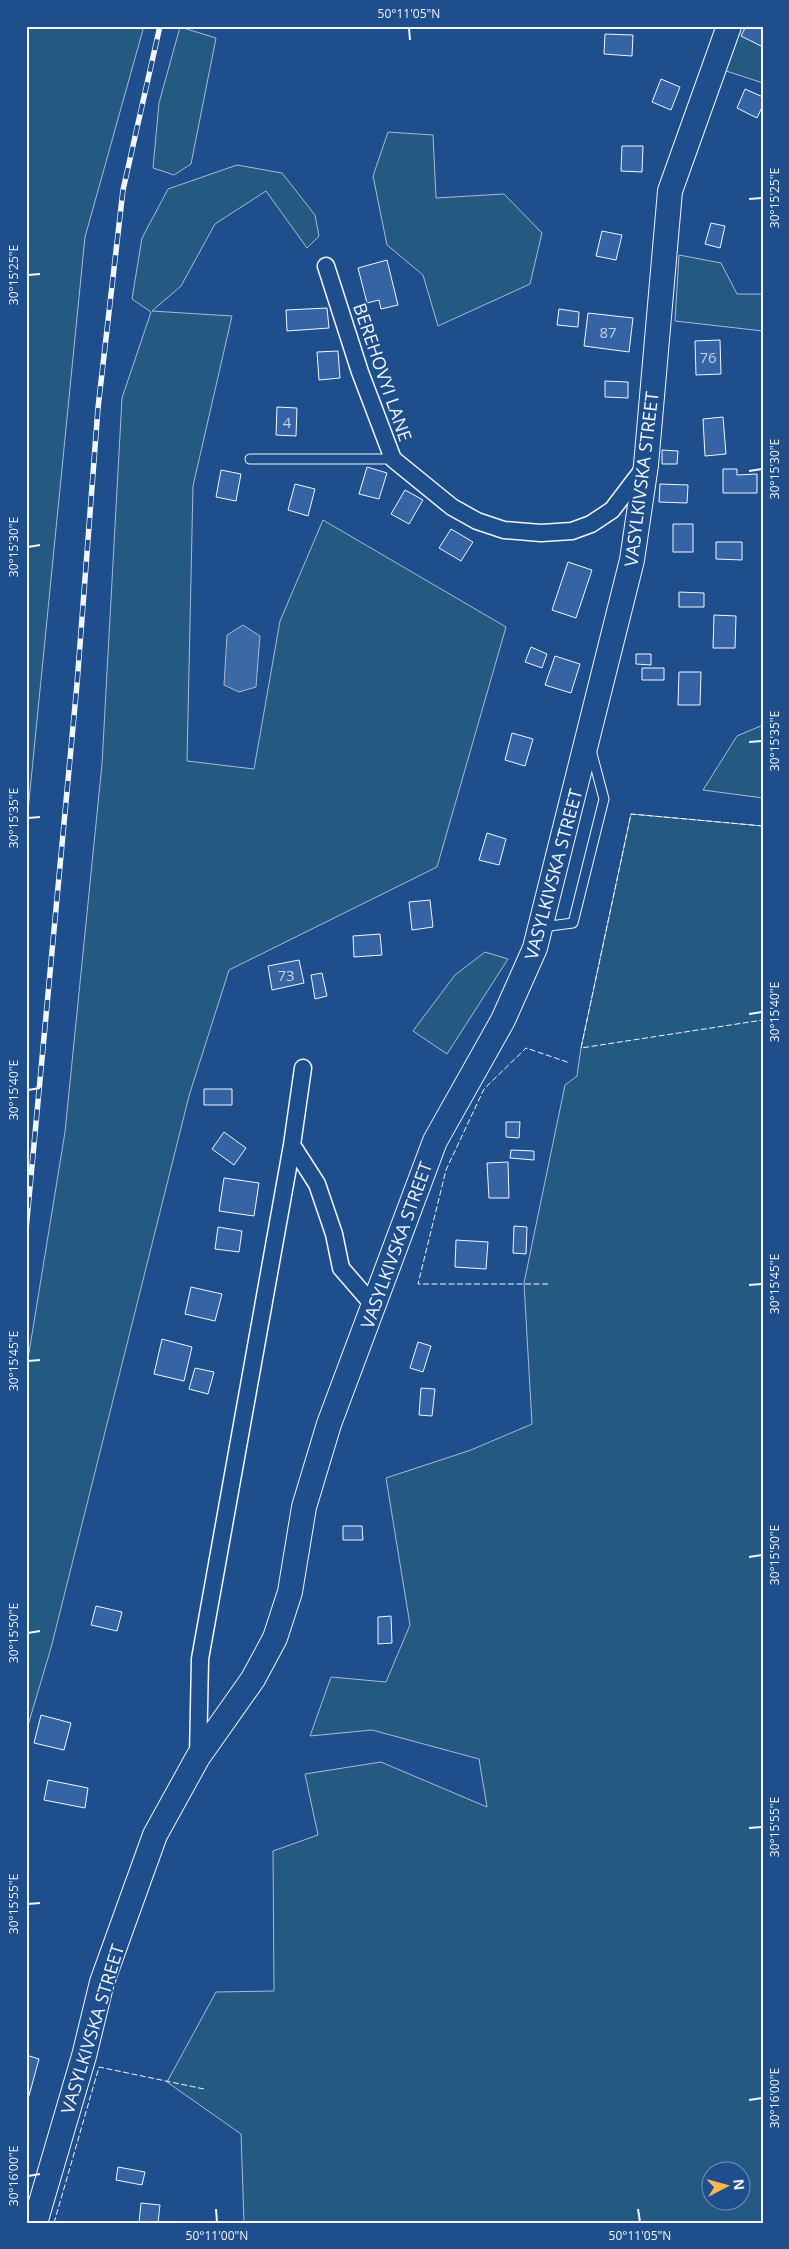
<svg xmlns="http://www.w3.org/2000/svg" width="789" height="2249" font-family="'Open Sans',sans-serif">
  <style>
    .green { fill: #245a82; stroke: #a8bbd7; fill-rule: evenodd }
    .water { fill: #3b69a3; stroke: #a8bbd7 }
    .building { fill: #3563a3; stroke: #f2f6ff }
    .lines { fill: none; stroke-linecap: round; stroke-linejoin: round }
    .lane-casing { stroke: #f2f6ff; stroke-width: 11 }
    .street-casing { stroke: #f2f6ff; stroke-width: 19 }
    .secondary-casing { stroke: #f2f6ff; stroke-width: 26 }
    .lane { stroke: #1f4e8c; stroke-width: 9 }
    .street { stroke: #1f4e8c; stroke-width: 16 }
    .secondary { stroke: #1f4e8c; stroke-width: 24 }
    .rail-casing { stroke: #f2f6ff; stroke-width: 5.5 }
    .rail { stroke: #1f4e8c; stroke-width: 4; stroke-dasharray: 11; stroke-linecap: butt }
    .fence { stroke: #f2f6ff; stroke-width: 1; stroke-dasharray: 6 2.5; stroke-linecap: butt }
    .ticks { fill: none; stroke: #f2f6ff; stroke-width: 2 }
    .labels { text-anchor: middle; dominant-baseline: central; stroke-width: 4; stroke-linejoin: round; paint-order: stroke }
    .number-label { font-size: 15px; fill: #c3d1e8 }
    .street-label { font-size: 18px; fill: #f2f6ff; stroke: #1f4e8c }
    .neatline { fill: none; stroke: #f2f6ff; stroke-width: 2 }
    .ticks-label { font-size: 12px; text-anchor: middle; fill: #f2f6ff }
  </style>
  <rect width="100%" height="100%" fill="#1f4e8c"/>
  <!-- green -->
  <path class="green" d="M26,26H144L85,237L26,831Z
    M738,26H763V83L720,69Z
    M180,27L216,38L191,164L174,175L153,168L159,103Z
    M388,132L433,135L436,198L504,194L542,233L530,284L438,326L423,275L387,245L373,176Z
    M237,165L282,173L315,215L319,236L307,248L266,191L215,224L181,286L152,311L232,316L193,486L187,761L254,769L280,621L323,520L506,627L437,867L229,970L189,1096L51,1648L26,1732V1371L65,1132L102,764L122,398L151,312L132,299L142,238L168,189Z
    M679,255L721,263L737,294H763V331L675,321Z
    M763,725V798L703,790L737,736Z
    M631,814L763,826V2223H244L241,2134L167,2082L216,1992L274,1991L273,1851L318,1835L305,1774L381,1762L487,1807L479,1759L372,1730L310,1736L331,1677L386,1682L410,1625L386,1478L471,1450L532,1424L524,1283L565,1085L577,1076L581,1048ZM712,2172H742V2202H712Z
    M485,952L508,959L447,1054L413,1031L455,975Z"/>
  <!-- water -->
  <path class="water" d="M243,625L260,636L256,687L239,692L224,685L227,635Z"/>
  <!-- building -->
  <path class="building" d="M746,26H763V47L741,36Z
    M605,34L633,35L632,56L604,54Z
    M661,79L680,87L671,110L652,102Z
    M745,89L763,97V105L757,118L737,108Z
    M622,146H643L642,172L621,171Z
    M711,223L725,226L720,248L705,244Z
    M602,231L622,235L616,260L596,256Z
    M387,260L398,305L381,309L379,300L367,303L358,268Z
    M327,308L329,328L287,331L286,310Z
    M559,309L579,312L578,327L557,325Z
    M588,313L633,318L629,352L584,346Z
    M720,340L721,374L696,375L695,341Z
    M338,351L340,378L319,380L317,352Z
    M605,381L628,382V398L605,397Z
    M277,407L297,408L296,436L276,435Z
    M723,417L726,454L705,456L703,419Z
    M662,450L678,451L677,464H662Z
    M367,467L387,473L379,499L359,494Z
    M723,469H737V475L757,474V493H723Z
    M221,470L241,474L236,501L216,497Z
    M295,484L315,489L308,516L288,510Z
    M660,484L688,485L687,503L659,502Z
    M405,490L423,500L409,524L391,514Z
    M673,524H693V552H673Z
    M451,529L473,542L461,561L439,548Z
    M716,542H742V560L716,559Z
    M568,562L592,570L576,618L552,610Z
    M679,592L704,593V607H679Z
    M714,615L736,616L735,648H713Z
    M531,647L547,654L542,668L525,662Z
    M636,654H651V665L636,664Z
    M555,656L580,664L571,693L545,685Z
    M642,668H664V680H642Z
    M679,672H701L700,705H678Z
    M512,733L533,739L525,766L505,760Z
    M487,833L506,839L499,865L479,860Z
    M430,900L433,927L412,930L409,902Z
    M380,934L382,955L354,957L353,936Z
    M299,960L304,983L272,990L268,966Z
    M322,973L327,996L315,999L311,975Z
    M204,1089H232V1105H204Z
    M506,1122H520L519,1138L506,1137Z
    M224,1132L246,1148L234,1165L212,1149Z
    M511,1150L534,1151V1160L510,1158Z
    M508,1162L509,1198H489L487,1163Z
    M224,1178L259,1183L254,1216L219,1211Z
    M514,1226L527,1227L526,1254L513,1253Z
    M218,1227L242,1231L239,1252L215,1249Z
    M456,1240L488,1242L486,1269L455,1267Z
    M191,1287L222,1294L215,1321L185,1314Z
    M162,1339L192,1347L184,1381L154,1374Z
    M418,1342L431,1346L423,1372L410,1368Z
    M195,1368L214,1372L208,1394L189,1389Z
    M421,1388L435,1389L432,1416L419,1415Z
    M343,1526H362L363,1540H343Z
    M96,1606L122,1612L117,1631L91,1625Z
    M391,1616L392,1643L378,1644V1617Z
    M41,1715L71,1723L64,1750L34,1743Z
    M48,1780L88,1788L85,1808L44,1800Z
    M26,2055L39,2059L27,2103H26Z
    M118,2167L145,2172L142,2185L116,2180Z
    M141,2203L160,2205L158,2223H139Z"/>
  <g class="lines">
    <defs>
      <path id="lane" d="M250,459H393
        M542,927L573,923L604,799L591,750"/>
      <path id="street" d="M326,266L360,372L393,459L452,507L477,521L504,530L541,533L572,531L591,524L612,510L644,468
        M292,1145L317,1184L334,1234L341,1268L374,1306
        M198,1757L200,1659L292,1145L303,1068"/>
      <path id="secondary" d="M35,2223L84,2056L102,1982L155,1835L198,1757L253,1679L275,1638L290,1592L304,1507L329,1424L435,1141L503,1020L535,948L632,560L646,465L670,191L729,26"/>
    </defs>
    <!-- lane casing -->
    <use href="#lane" class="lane-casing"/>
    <!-- street casing -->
    <use href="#street" class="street-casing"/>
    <!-- secondary casing -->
    <use href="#secondary" class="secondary-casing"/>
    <!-- lane -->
    <use href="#lane" class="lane"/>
    <!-- street -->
    <use href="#street" class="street"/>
    <!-- secondary -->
    <use href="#secondary" class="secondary"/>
    <defs>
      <path id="rail" d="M26,1230L77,684L98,408L123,190L160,26"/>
    </defs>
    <!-- rail casing -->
    <use href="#rail" class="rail-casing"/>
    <!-- rail -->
    <use href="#rail" class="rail"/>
    <!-- fence -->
    <path class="fence" d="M763,826L631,814L581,1048L763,1020
      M548,1284H418L446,1170L484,1089L526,1048L570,1063
      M54,2223L99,2067L204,2089"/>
  </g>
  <!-- ticks -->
  <path class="ticks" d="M409,28L410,40M749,199L762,198M28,275L40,274M749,471L762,469M28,547L40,545M749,742L762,741M28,818L40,817M749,1014L762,1012M28,1090L40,1088M749,1285L762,1284M28,1361L40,1360M749,1557L762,1555M28,1633L40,1631M749,1828L762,1827M28,1904L40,1903M749,2100L762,2098M28,2176L40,2174M216,2209L217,2222M638,2209L640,2222"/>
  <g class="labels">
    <!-- number labels -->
    <g class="number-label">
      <text x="608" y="332">87</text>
      <text x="708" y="357">76</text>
      <text x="287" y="422">4</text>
      <text x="286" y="975">73</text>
    </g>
    <!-- street labels -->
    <g class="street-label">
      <text transform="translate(383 372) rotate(71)">BEREHOVYI LANE</text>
      <text transform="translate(641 479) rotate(-83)">VASYLKIVSKA STREET</text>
      <text transform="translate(553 874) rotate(-75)">VASYLKIVSKA STREET</text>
      <text transform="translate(396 1245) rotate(-70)">VASYLKIVSKA STREET</text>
      <text transform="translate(92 2029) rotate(-73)">VASYLKIVSKA STREET</text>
    </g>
  </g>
  <!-- border -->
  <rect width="789" height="2249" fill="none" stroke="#1f4e8c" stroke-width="55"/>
  <!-- north arrow -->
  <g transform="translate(726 2186) rotate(84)"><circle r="24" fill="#1f4e8c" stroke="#7391ba"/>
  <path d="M0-4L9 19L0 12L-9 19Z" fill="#ffb74d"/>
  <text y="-8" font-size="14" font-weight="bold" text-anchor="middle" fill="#f2f6ff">N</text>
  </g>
  <rect x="28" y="28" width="734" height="2194" class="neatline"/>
  <g class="ticks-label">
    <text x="409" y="18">50°11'05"N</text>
    <text transform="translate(775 198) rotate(-90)" y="4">30°15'25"E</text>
    <text transform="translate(14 275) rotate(-90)" y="4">30°15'25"E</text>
    <text transform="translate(775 469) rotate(-90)" y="4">30°15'30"E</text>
    <text transform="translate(14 547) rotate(-90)" y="4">30°15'30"E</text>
    <text transform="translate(775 741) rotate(-90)" y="4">30°15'35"E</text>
    <text transform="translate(14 818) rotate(-90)" y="4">30°15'35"E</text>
    <text transform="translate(775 1012) rotate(-90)" y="4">30°15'40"E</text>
    <text transform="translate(14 1090) rotate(-90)" y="4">30°15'40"E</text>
    <text transform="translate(775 1284) rotate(-90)" y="4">30°15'45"E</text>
    <text transform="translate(14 1361) rotate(-90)" y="4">30°15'45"E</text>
    <text transform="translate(775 1555) rotate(-90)" y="4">30°15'50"E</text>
    <text transform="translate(14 1633) rotate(-90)" y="4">30°15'50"E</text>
    <text transform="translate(775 1827) rotate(-90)" y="4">30°15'55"E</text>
    <text transform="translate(14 1904) rotate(-90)" y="4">30°15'55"E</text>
    <text transform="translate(775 2098) rotate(-90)" y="4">30°16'00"E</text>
    <text transform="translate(14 2176) rotate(-90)" y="4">30°16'00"E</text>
    <text x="217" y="2240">50°11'00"N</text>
    <text x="640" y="2240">50°11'05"N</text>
  </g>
</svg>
